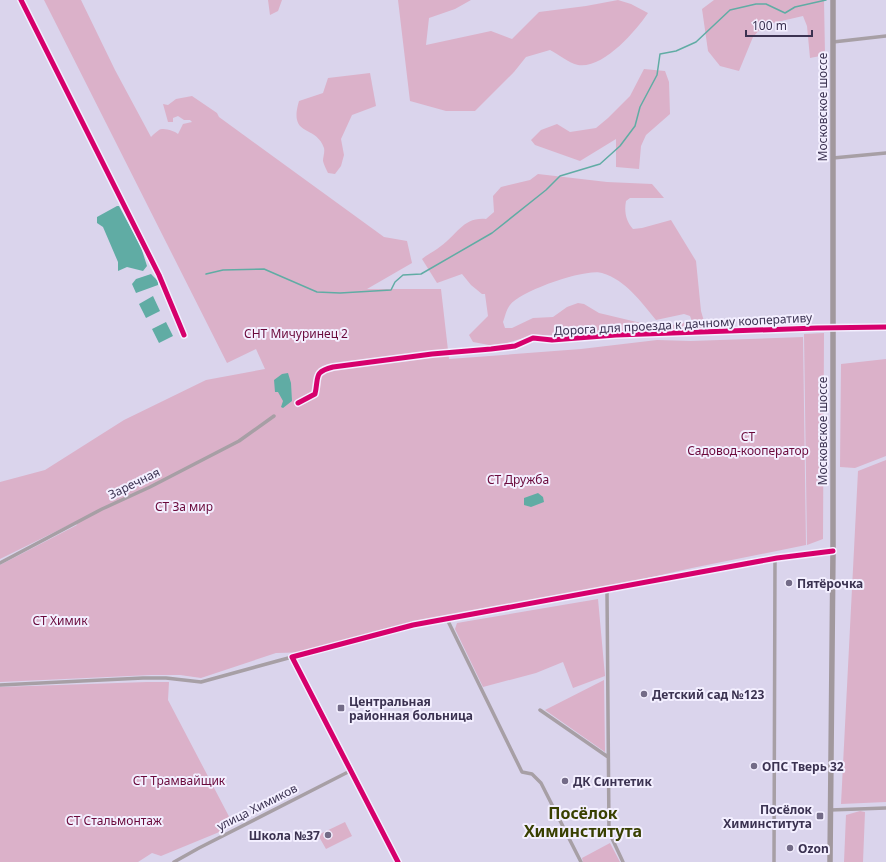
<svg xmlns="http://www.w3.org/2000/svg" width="886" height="862" font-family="'Noto Sans',sans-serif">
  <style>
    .green { fill: #dbb1c9 }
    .water { fill: #60aca4 }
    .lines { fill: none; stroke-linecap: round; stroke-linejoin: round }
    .stream { stroke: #60aca4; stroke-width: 1.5 }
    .minor { stroke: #a79fa5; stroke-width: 3.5 }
    .primary { stroke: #a1989d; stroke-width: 5.5 }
    .cycleway-casing { stroke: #f3efff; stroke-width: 8 }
    .cycleway { stroke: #d6006c; stroke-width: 5 }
    .poi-dot { fill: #736b87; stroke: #f3efff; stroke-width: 1.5 }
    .labels { text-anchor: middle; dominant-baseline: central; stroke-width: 4; stroke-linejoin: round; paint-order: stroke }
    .street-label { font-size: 12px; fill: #3b3251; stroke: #f3efff }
    .park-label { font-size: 12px; fill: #6a093b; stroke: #f3efff }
    .poi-label { font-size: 12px; font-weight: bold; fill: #3b3251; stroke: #f3efff; text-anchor: start }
    .district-label { font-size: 16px; font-weight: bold; fill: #394001; stroke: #f3efff }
  </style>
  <rect width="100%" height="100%" fill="#dad4ec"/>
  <!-- green -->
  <path class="green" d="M44,0H81L115,70L151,137C153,135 156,132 159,130C163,127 175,131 178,134L183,124L192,122L190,120H184L178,116L173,118V122H168L163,104L168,105L176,99L192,96L217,113L219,117L384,237L407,241L412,263L367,289H441L449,359L581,349L657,340L691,341L803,337L806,545L692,568L523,606L416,624L315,652L276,653L201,678L180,675H151L0,682V565L77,525L75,522L0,559V482L45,470L124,420L206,380L265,369L256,349L227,363Z
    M268,0H282L278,11L270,15Z
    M398,0H471L455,9L429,18L426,45L491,31L512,39L539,12L586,6L618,0L631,4L648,13C635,32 603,69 578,65C569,63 558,54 550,50L526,57L514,72L475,111H446L410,101Z
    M714,0H824L825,55L810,58L807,26L803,16L764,25L753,37L739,71L720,66L708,51L702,9Z
    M644,69L665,71L669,82L670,114L646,135L641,146L639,169L616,167V139L580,161L535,145L531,140L541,130L557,124L570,132L596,128L608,118L630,96Z
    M370,73L376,106L352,115L341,139L344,155L341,166L335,174L328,173C326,169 324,165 323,161C323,157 325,152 324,148C316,124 288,138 299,101L323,93L328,78Z
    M538,174L607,182L652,184L664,198H630L626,201C624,212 626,221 633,229L642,228L671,220L696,261L701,311L706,328L664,330L662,327L692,321L690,316L684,314L656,320C641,302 626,280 602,273C586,268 520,291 510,305C506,310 505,317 503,322L505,328H512L533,318L553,317L567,307L578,303L584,304L599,313L645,324L646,331L530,336L504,344L489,345L473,342L469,335L488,316L485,294H482L471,285L462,274L437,283L422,259C428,254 435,251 441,246C457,235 463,217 486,219L494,212L493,196L501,187L530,180Z
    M824,333L823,539L807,545L804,334Z
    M886,359V456L855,468L840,467L841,364Z
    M886,460V802L841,804L858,471Z
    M598,599L605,676L573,688L563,662L536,673L483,687L455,629L457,623Z
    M604,680L605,752L545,710Z
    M147,682H169L168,700L234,826L161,856L152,853L138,862H0V687Z
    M860,811L865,812L863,862H844L846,815Z
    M345,822L352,836L326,849L318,835Z
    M610,843L620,862H583L582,858Z"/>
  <!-- water -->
  <path class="water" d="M117,206H119L141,247L147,266L143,271L127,267L118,271V262L103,227L97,223V217Z
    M151,274L158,281V285L136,293L132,284L136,279Z
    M153,296L160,311L146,318L139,304Z
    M166,322L173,336L159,343L152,329Z
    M288,373L291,383L292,401L283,408L281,407L283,401L278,392H275L274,380L282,374Z
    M538,493L543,497L544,502L531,507L524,505V498Z"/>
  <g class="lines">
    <!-- stream -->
    <path class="stream" d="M206,274L223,270L264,269L317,292L340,293L391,290L395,282L403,275L421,274L492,233L546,190L560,176L600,164L620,146L635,126L640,107L657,75L660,54L676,51L696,42L730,10L756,4H766L785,13L795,7L826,0"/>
    <!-- minor -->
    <path class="minor" d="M21,0L159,275L184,335
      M833,42L886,36
      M833,158L886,153
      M298,403L315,394C319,377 313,372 333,367L432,354L491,349L515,346L533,338L552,340L616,335L817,328L886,327
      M0,563L102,509L150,487L239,441L274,416
      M607,591L609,832L623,862
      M447,619L522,772L532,774L541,783L581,862
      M0,685L143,678H166L201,682L292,657
      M540,710L608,757
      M830,810L886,808
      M174,862L199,848L350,771
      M398,862L292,657L413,625L777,558L833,551
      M774,862L775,558"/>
    <!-- primary -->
    <path class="primary" d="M830,862L833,551V0"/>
    <defs>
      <path id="cycleway" d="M21,0L159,275L184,335
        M298,403L315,394C319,377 313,372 333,367L432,354L491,349L515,346L533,338L552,340L616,335L817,328L886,327
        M398,862L292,657L413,625L777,558L833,551"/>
    </defs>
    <!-- cycleway casing -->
    <use href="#cycleway" class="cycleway-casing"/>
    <!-- cycleway -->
    <use href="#cycleway" class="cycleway"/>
  </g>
  <!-- markers -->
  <g class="poi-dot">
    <circle cx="789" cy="583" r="4"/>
    <circle cx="644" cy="694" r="4"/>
    <rect x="337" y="704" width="8" height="8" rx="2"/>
    <circle cx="754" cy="766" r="4"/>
    <circle cx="565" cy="781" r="4"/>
    <rect x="816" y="812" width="8" height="8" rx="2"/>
    <circle cx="328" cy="835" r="4"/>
    <circle cx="790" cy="848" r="4"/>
  </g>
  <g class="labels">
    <!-- street labels -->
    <g class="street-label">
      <text transform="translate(822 107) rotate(-90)">Московское шоссе</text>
      <text transform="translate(683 324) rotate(-3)">Дорога для проезда к дачному кооперативу</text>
      <text transform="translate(822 431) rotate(-90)">Московское шоссе</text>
      <text transform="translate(134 483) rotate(-26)">Заречная</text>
      <text transform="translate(257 807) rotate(-27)">улица Химиков</text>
    </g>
    <!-- park labels -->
    <g class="park-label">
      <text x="296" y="333">СНТ Мичуринец 2</text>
      <text x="748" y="436">СТ<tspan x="748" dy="14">Садовод-кооператор</tspan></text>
      <text x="518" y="479">СТ Дружба</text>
      <text x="184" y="506">СТ За мир</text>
      <text x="60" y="620">СТ Химик</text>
      <text x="179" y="780">СТ Трамвайщик</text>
      <text x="114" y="820">СТ Стальмонтаж</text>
    </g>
    <!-- poi labels -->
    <g class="poi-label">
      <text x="797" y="583">Пятёрочка</text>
      <text x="652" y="694">Детский сад №123</text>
      <text x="349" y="701">Центральная<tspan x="349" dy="14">районная больница</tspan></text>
      <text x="762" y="766">ОПС Тверь 32</text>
      <text x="573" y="781">ДК Синтетик</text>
      <text x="812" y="809" text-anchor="end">Посёлок<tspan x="812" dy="14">Химинститута</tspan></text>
      <text x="320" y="835" text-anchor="end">Школа №37</text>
      <text x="798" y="848">Ozon</text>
    </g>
    <!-- district labels -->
    <g class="district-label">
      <text x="583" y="813">Посёлок<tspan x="583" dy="18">Химинститута</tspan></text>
    </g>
  </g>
  <!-- scale -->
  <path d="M746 30v6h66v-6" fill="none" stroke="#3b3251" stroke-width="2"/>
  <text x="752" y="30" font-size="12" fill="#3b3251" stroke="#f3efff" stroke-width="3" paint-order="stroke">100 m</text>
</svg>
